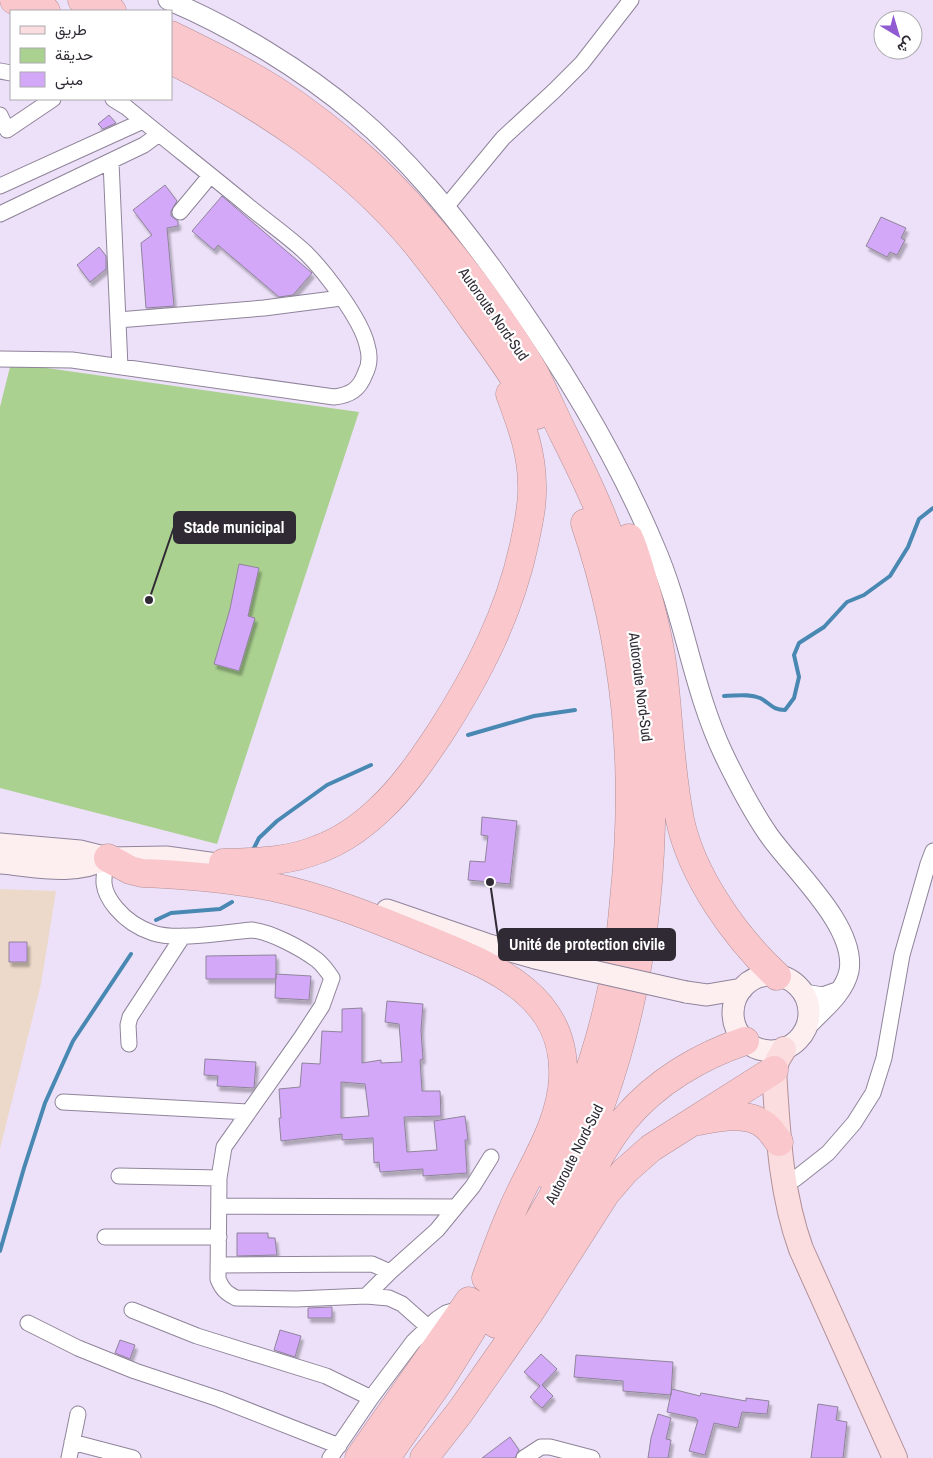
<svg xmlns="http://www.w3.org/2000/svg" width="933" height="1458" font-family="'Archivo Narrow',Vazirmatn,sans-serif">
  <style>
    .education { fill: #ecd9c9 }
    .green { fill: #aad190 }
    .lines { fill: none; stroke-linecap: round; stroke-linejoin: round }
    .stream { stroke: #4888b2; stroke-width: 4 }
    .building { fill: #d4a8f9; stroke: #8f849a; fill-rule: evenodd; filter: url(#shadow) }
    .minor-casing { stroke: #8f849a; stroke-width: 17 }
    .tertiary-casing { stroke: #8f849a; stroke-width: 21 }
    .secondary-casing { stroke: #8f849a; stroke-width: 23 }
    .primary-casing { stroke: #b29096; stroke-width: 26 }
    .motorway-casing { stroke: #b29096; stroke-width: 29 }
    .minor { stroke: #fff; stroke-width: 15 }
    .tertiary { stroke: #fff; stroke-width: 19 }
    .secondary { stroke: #fdeef0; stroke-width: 21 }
    .primary { stroke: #fbdde0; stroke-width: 24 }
    .motorway { stroke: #f9c7cc; stroke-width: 28 }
    .secondary-bridge-casing { stroke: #8f849a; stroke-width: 23; stroke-linecap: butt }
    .secondary-bridge { stroke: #fdeef0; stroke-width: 21 }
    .labels { text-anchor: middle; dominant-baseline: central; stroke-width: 4.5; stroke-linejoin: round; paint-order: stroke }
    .street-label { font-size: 15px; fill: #2f2a33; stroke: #fff }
    .leader { fill: none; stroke: #2f2a33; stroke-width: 2 }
    .callout-dot { fill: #2f2a33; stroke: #fff; stroke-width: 2 }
    .callout { fill: #2f2a33; stroke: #2f2a33; stroke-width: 2 }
    .callout-label { font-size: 16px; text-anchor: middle; font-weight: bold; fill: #fff }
  </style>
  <defs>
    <filter id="shadow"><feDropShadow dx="2.5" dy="4.5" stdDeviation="1" flood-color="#0004"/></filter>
  </defs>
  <rect width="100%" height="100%" fill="#ede1f9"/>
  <!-- education -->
  <path class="education" d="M0,889L56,891L41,984L0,1149Z"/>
  <!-- green -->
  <path class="green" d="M11,363L359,412L217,844L0,788V407Z"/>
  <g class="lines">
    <!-- stream -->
    <path class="stream" d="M724,696C736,696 748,693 760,698C770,703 772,710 785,710L794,698L799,677L794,655L799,643L824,627L847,602L864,595L890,576L908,547L919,519L933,508
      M468,735L534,716L575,710
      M252,852L259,838L277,821L327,785L371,765
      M156,920L171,913L220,909L232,902
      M0,1251L24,1168L45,1103L73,1041L131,954"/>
  </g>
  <!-- building -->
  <path class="building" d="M109,115L116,123L103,129L98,124Z
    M165,185L177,201L171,211V216L178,221V226L167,228L174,306L146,308L141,243L152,235L133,210Z
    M222,196L312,273L293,295L279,297L218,245L214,250L192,231Z
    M881,217L906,228L901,238L905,240L897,255L890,252L887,257L866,246Z
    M99,247L106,256V269L90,282L77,265Z
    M239,564L259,568L248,616L255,618L239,671L214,664L230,609Z
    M482,817L517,821L510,884L468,880L470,861L485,862L488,836L481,835Z
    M9,942H27V962H9Z
    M276,955V979H206V956Z
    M276,974L311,976L309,1000L275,998Z
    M387,1001L423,1004L421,1030L423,1059L420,1060L422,1091H440L441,1116L404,1117L407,1152L437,1150L434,1121L465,1116L468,1140H465L467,1173L423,1176V1169L380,1172L379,1162L374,1163L373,1138L342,1140V1134L281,1141L279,1118H281L279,1089L300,1087L302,1063L320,1064L322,1031L342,1032V1009L362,1008V1063L381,1060V1063L402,1062L399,1024L385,1022ZM341,1082L365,1084L369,1116L341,1118Z
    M205,1059L256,1062L254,1088L217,1086L218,1076L204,1075Z
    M237,1233H268V1238H275L277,1255L237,1256Z
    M332,1307V1318H308V1308Z
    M280,1330L301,1336L295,1357L274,1350Z
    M120,1340L135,1345L130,1359L115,1353Z
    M541,1354L557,1369L542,1385L553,1396L542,1408L530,1397L540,1386L524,1372Z
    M576,1355L673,1362L671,1395L623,1391V1381L574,1377Z
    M672,1389L700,1396L701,1393L746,1401V1398L769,1401L767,1414L742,1412L738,1428L714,1423L705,1455L689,1451L698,1420H696V1418L667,1412Z
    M818,1404L838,1407L836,1420L847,1422L843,1458H811Z
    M658,1414L671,1418L666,1439L671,1440L668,1458H648L651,1438Z
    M510,1437L519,1450L515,1458H482Z"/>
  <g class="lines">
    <defs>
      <path id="minor" d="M0,71L11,73
        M0,115L7,130L53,99
        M111,162L120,367
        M0,186L143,121
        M446,207L503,138L554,91L582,63L631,0
        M180,212L210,176
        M0,214L144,145L159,134
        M118,320L264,308L341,298
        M0,359L72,360L334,397C350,395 359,390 365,374C370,365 370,355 367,345C361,319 325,272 306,253C288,236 266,221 247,205C207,172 166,140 126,107L113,99
        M108,858C102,879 101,890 116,908C126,920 138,928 153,933C176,941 227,932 252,930C271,932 301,948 317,960C323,965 328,972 332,978L322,1006L301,1038L224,1147L219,1178L218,1279C222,1289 226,1293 236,1298L296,1299L366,1296L389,1298L402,1304L428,1327
        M129,1044L128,1025L130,1017L183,936
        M63,1102L248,1112
        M119,1176L219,1178
        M783,1180L795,1179L828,1153L854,1123L873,1093L884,1058L902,955L928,864L933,851
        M219,1206L456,1207
        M105,1237H219
        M218,1265L372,1264L390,1272
        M366,1296L390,1272L437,1230L473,1186L491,1157
        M132,1310L197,1336L326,1376L371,1398
        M28,1323L78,1348L135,1371L219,1399L339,1446
        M72,1442L133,1458
        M69,1458L78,1414
        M330,1458L371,1398L413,1342L437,1319L446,1313L460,1309
        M524,1458L541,1447H550L592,1458"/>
      <path id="tertiary" d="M168,0C232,27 303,70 356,115C408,159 450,211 490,265C554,353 612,445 654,545C684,613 692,688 724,755C737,782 751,809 768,834C792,869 857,926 849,971C844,994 822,1010 806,1027
        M804,994L823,997L840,991"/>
      <path id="secondary" d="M0,844L80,851L108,858L166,857L238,867
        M0,863C36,866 74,876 108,858
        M387,910L486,944L535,958
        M733 1013a38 38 0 1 1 76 0a38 38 0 1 1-76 0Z
        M686,992L707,995L742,989"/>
      <path id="primary" d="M784,1049L778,1059L774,1070C778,1131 780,1191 801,1249L895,1458"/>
      <path id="motorway" d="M14,0L46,11
        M82,0L112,11
        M171,35C209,54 247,72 282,95C306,111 334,133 356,152C400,190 439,237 474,283C495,312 517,342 535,374C545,394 554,415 564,435C584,475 604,516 617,559C668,726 661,933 603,1098C594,1124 579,1149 566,1173C549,1203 533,1232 515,1260C489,1301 465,1342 439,1382C421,1408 403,1433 386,1458
        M171,60C263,106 349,163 415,242C435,267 454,292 472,318C495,349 518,381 537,415
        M629,538C635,551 638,564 642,577C651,607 659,638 663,670C669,720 670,770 680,820C692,876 735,937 777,976
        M108,858L130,870L142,873C186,875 230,878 273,887C325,898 374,918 423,938C488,965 567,992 563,1078C561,1126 530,1168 512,1211C502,1233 494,1256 486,1278
        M223,863C256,862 288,862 319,849C341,841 362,826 379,810C403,788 422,760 440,733C478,674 509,614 524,545C528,525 533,505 532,485C532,452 521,424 510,394
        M699,1121C720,1117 748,1111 766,1126C771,1130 775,1137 779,1142
        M546,1174C574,1118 597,1058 610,997C618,965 621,932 624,900C638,770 627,647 585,523
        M496,1324C521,1287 545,1251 568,1213C587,1181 602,1147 625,1119C656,1082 700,1056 745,1041
        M359,1458L469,1301
        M424,1458L460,1412L530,1312L606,1193L625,1171L651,1148L774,1070"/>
    </defs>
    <!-- minor casing -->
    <use href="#minor" class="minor-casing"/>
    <!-- tertiary casing -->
    <use href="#tertiary" class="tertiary-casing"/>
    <!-- secondary casing -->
    <use href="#secondary" class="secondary-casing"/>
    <!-- primary casing -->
    <use href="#primary" class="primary-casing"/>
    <!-- motorway casing -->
    <use href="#motorway" class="motorway-casing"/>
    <!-- minor -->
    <use href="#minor" class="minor"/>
    <!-- tertiary -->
    <use href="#tertiary" class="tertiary"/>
    <!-- secondary -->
    <use href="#secondary" class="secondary"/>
    <!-- primary -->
    <use href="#primary" class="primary"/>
    <!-- motorway -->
    <use href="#motorway" class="motorway"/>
    <defs>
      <path id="secondary-bridge" d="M535,958L686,992"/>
    </defs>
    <!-- secondary-bridge casing -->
    <use href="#secondary-bridge" class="secondary-bridge-casing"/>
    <!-- secondary-bridge -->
    <use href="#secondary-bridge" class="secondary-bridge"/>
  </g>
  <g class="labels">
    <!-- street labels -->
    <g class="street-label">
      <text transform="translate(494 314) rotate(55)">Autoroute Nord-Sud</text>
      <text transform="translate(641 687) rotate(83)">Autoroute Nord-Sud</text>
      <text transform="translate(574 1154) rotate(-63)">Autoroute Nord-Sud</text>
    </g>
  </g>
  <!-- callouts -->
  <path class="leader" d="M149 600L174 527M490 882L499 944"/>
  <g class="callout-dot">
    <circle cx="149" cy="600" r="5"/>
    <circle cx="490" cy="882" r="5"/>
  </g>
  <g class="callout">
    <rect x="174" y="512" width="121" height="31" rx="5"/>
    <rect x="499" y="929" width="176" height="31" rx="5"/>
  </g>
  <g class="callout-label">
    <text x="234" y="533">Stade municipal</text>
    <text x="587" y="950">Unité de protection civile</text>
  </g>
  <!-- legend -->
  <rect x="10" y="10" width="162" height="90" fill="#ffffff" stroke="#acaaad"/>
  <rect x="20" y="26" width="25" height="8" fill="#fbdde0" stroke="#acaaad"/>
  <text x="55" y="35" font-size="15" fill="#2f2a33">طريق</text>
  <rect x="20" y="48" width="25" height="15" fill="#aad190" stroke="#acaaad"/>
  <text x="55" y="60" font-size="15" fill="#2f2a33">حديقة</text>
  <rect x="20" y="72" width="25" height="15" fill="#d4a8f9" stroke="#acaaad"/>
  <text x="55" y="85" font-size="15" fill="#2f2a33">مبنى</text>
  <!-- north arrow -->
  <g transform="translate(898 35) rotate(142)"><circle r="24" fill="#ffffff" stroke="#acaaad"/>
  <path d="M0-4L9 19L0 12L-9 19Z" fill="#8f5ad2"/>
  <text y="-8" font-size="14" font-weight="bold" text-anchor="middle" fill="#2f2a33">ش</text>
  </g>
</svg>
